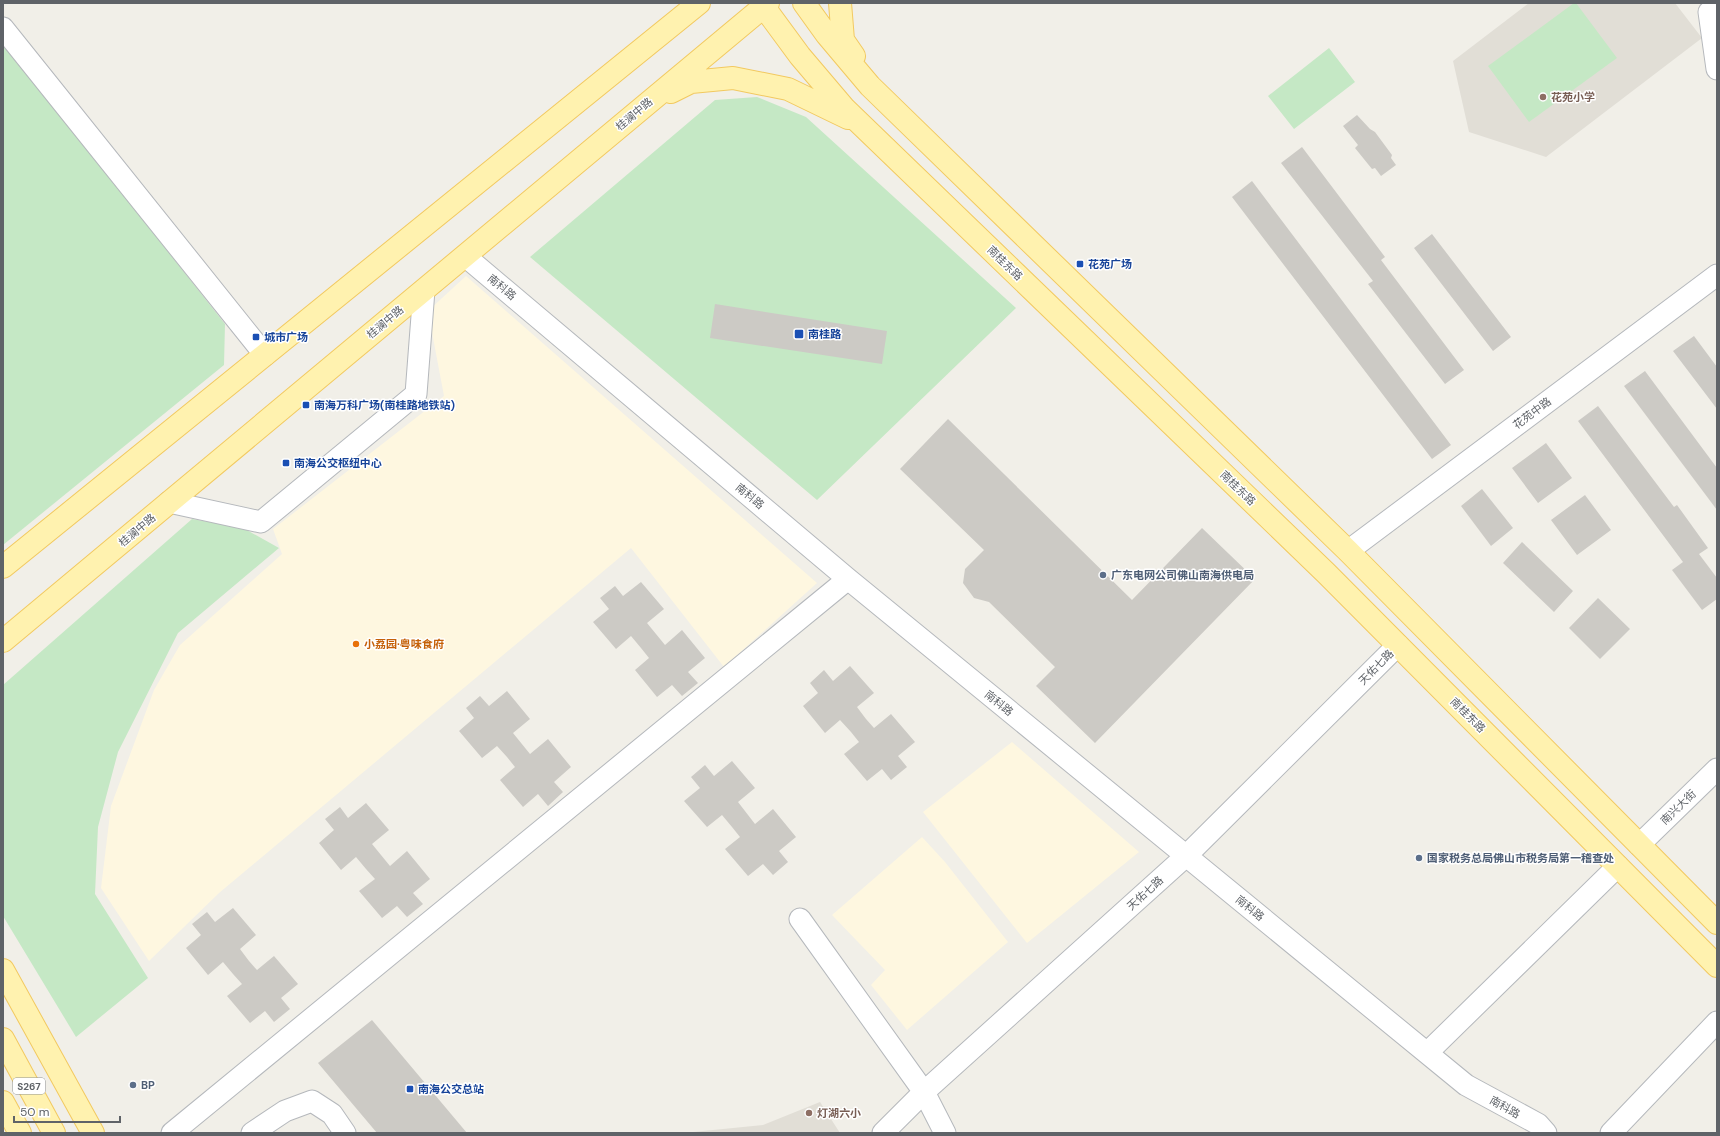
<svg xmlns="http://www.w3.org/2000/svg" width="1720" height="1136" font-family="'DM Sans','Noto Sans SC',sans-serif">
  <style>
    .commercial { fill: #fef7e0 }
    .education { fill: #e1ded6 }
    .green { fill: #c5e8c5 }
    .building { fill: #cccac5 }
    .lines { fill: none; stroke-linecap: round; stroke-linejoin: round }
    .minor-casing { stroke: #b5b8bc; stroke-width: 23 }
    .major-casing { stroke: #f2c960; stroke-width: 24 }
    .minor { stroke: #fff; stroke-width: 21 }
    .major { stroke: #fff2af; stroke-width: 22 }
    .education-dot { fill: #8d6e63; stroke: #fff; stroke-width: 1.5 }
    .transit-dot { fill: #1a4fb4; stroke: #fff; stroke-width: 1.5 }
    .service-dot { fill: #5c6f8a; stroke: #fff; stroke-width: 1.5 }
    .food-dot { fill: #e8710a; stroke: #fff; stroke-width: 1.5 }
    .labels { text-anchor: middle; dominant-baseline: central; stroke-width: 3; stroke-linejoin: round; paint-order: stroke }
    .shield { fill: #fff; stroke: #8f9295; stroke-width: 1 }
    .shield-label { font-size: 10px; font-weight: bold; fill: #5f6368 }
    .education-label { font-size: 11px; font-weight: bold; fill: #785e54; stroke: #fff; text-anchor: start }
    .street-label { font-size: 11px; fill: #5f6368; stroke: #fff }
    .transit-label { font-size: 11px; font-weight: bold; fill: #164399; stroke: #fff; text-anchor: start }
    .service-label { font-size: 11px; font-weight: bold; fill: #4e5e75; stroke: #fff; text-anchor: start }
    .food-label { font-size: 11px; font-weight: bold; fill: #c56008; stroke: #fff; text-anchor: start }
  </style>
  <rect width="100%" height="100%" fill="#f1efe8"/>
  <!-- commercial -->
  <path class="commercial" d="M466,276L817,583L724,667L631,548L219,893L149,961L101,888L111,806L154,690L180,645L282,554L273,529L444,396L428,311Z
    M1012,742L1139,852L1027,943L923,812Z
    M922,837L945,862L1008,942L907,1030L871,985L885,970L832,915Z"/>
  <!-- education -->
  <path class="education" d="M1529,3H1675L1702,38L1546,157L1469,132L1453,61Z
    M820,1102L840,1133H683L763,1125Z"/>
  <!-- green -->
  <path class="green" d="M1574,3H1576L1617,58L1529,122L1488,66Z
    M3,42L225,324L224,365L3,545Z
    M1329,48L1355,82L1294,129L1268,96Z
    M757,97L806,117L1016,308L817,500L530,257L715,100Z
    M192,519L243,528L279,548L178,633L118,752L98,827L95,894L148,978L76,1037L3,916V685Z"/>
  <!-- building -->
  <path class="building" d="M1357,115L1370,129L1375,132L1392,155L1391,158L1396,165L1381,176L1375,168L1372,169L1355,148L1358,145L1343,126Z
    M1302,147L1385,257L1381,260L1464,370L1445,384L1368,284L1373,281L1281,163Z
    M1252,181L1451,445L1432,459L1232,197Z
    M1432,234L1511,337L1493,351L1414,248Z
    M715,304L887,331L882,364L710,338Z
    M1694,336L1717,367V409L1673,351Z
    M1645,371L1717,468V510L1624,386Z
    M1598,406L1674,507L1677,505L1708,548L1699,554L1717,578V599L1702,610L1672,570L1683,562L1578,421Z
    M948,419L1132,600L1202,528L1255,579L1095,743L1036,686L1055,667L989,602L974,598L963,583L965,569L984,550L900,469Z
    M1546,443L1572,478L1538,503L1512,468Z
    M1482,489L1513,528L1491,546L1461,506Z
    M1585,495L1611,530L1577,555L1551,520Z
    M1522,542L1573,591L1554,612L1503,563Z
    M641,582L664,609L647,623L665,645L682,630L705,658L688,672L698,683L682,696L672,685L657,697L635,670L649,658L641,648L631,636L616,649L593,622L609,609L600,598L615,586L623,596Z
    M1598,598L1630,629L1600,659L1569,628Z
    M850,666L874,693L857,707L866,719L874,728L891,714L915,742L898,756L907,767L891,780L882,769L867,781L844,754L859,742L851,732L840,720L825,733L803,706L818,693L810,683L824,670L833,681Z
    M507,691L530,719L513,733L530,754L548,739L571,767L554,782L563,792L548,806L538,794L523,807L500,780L515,767L507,757L497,746L482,758L459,731L474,718L466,708L480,696L489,706Z
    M732,761L755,788L738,802L755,824L773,809L796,837L779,851L788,862L773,875L763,864L748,876L725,849L740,837L732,827L722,815L707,827L684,801L700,788L691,777L705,765L714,776Z
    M366,803L389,830L372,844L390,866L407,851L430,879L413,893L423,904L407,917L397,906L382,918L359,891L375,879L366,869L356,857L341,870L319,843L334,830L325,819L340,807L348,818Z
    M233,908L256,935L240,949L249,961L257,970L274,956L298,984L281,998L290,1009L274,1022L265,1011L250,1023L227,996L242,984L233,974L223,962L208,975L186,948L201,935L192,924L207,912L215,922Z
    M372,1020L467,1133H377L318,1063Z"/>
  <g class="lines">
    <defs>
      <path id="minor" d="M1709,12L1717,69
        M3,28L265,355
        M465,256L848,579L1466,1085L1538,1124L1546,1133
        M169,502L261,522L416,394L424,290
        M1348,551L1717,275
        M1639,845L1717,769
        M800,919L924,1092L945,1133
        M1427,1053L1618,866
        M172,1133L848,579
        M252,1133L285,1111L312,1101L332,1114L345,1133
        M883,1133L924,1092L1186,856L1398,645
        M1611,1133L1717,1022"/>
      <path id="major" d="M761,3L800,56L845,109L1326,573L1717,966
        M804,3L827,35L870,86L1348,551L1717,923
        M840,3L843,40L854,56
        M671,92L691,82L733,78L788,89L848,118
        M3,567L699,3
        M3,641L768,3
        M3,970L93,1133
        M3,1039L54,1133
        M3,1102L20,1133"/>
    </defs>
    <!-- minor casing -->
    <use href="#minor" class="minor-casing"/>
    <!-- major casing -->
    <use href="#major" class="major-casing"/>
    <!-- minor -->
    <use href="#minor" class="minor"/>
    <!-- major -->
    <use href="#major" class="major"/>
  </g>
  <!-- markers -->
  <g class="education-dot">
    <circle cx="1543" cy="97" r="4"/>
    <circle cx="809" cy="1113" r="4"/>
  </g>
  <g class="transit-dot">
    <rect x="1076" y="260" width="8" height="8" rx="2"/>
    <rect x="794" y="329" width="10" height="10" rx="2"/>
    <rect x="252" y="333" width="8" height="8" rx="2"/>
    <rect x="302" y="401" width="8" height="8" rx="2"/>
    <rect x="282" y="459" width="8" height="8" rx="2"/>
    <rect x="406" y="1085" width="8" height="8" rx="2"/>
  </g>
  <g class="service-dot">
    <circle cx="1103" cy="575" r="4"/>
    <circle cx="1419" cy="858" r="4"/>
    <circle cx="133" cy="1085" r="4"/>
  </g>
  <circle class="food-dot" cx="356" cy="644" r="4"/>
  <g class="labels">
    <!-- shield labels -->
    <rect class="shield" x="13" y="1078" width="32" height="16" rx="3"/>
    <g class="shield-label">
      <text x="29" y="1086">S267</text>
    </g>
    <!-- education labels -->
    <g class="education-label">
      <text x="1551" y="97">花苑小学</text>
      <text x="817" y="1113">灯湖六小</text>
    </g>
    <!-- street labels -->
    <g class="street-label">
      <text transform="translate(634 114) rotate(-40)">桂澜中路</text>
      <text transform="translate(1005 263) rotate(44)">南桂东路</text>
      <text transform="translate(502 287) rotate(40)">南科路</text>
      <text transform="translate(385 322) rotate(-40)">桂澜中路</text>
      <text transform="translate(1532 413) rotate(-37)">花苑中路</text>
      <text transform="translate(1238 488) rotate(44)">南桂东路</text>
      <text transform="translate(750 496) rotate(40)">南科路</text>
      <text transform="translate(137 530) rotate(-40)">桂澜中路</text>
      <text transform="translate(1376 667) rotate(-45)">天佑七路</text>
      <text transform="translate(999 703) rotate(39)">南科路</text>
      <text transform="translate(1468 715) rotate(45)">南桂东路</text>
      <text transform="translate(1678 807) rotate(-44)">南兴大街</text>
      <text transform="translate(1145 893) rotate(-42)">天佑七路</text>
      <text transform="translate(1250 908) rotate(39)">南科路</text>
      <text transform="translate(1505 1107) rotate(29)">南科路</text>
    </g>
    <!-- transit labels -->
    <g class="transit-label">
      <text x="1088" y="264">花苑广场</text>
      <text x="808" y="334">南桂路</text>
      <text x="264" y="337">城市广场</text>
      <text x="314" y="405">南海万科广场(南桂路地铁站)</text>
      <text x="294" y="463">南海公交枢纽中心</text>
      <text x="418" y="1089">南海公交总站</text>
    </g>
    <!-- service labels -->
    <g class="service-label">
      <text x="1111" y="575">广东电网公司佛山南海供电局</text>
      <text x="1427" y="858">国家税务总局佛山市税务局第一稽查处</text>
      <text x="141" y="1085">BP</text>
    </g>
    <!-- food labels -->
    <g class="food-label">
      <text x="364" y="644">小荔园·粤味食府</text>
    </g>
  </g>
  <!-- border -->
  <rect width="1720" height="1136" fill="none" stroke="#5f6368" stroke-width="8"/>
  <!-- scale -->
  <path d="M14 1116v6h106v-6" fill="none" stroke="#5f6368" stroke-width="2"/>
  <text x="20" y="1116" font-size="12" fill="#5f6368" stroke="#ffffff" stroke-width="3" paint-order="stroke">50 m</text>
</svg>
